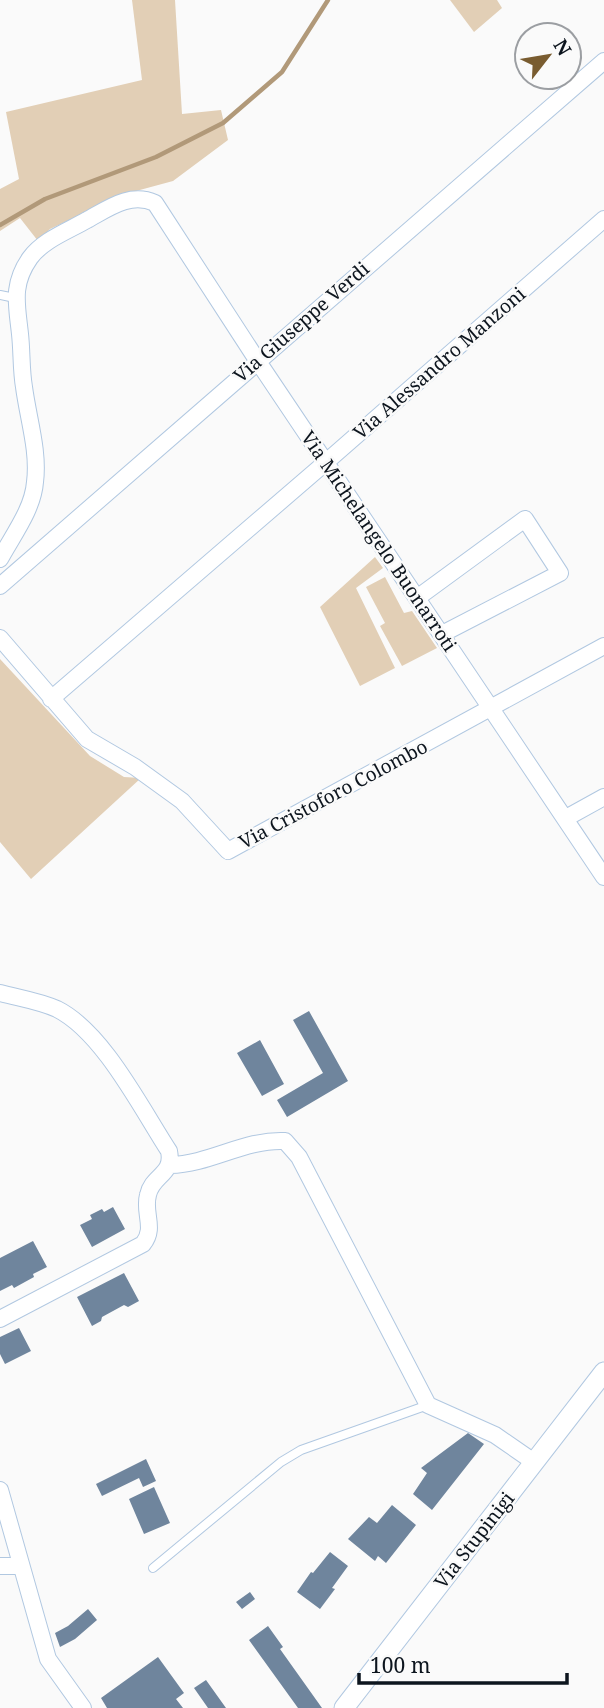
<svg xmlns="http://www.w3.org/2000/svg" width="604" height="1708" font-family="'Noto Serif',serif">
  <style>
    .green { fill: #e2cfb6 }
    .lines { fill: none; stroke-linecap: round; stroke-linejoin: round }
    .stream { stroke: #b19979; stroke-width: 4.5 }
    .building { fill: #6f859d }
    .service-casing { stroke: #b1c8e1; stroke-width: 10 }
    .minor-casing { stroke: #b1c8e1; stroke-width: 18 }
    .tertiary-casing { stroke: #b1c8e1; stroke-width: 21 }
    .service { stroke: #fff; stroke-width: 8 }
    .minor { stroke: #fff; stroke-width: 16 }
    .tertiary { stroke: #fff; stroke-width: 19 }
    .labels { text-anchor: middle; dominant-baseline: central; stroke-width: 5; stroke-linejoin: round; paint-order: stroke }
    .street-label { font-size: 19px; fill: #0d151e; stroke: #fafafa }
  </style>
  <rect width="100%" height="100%" fill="#fafafa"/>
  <!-- green -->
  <path class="green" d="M132,0H175L182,114L221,110L228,140L173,181L125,194L50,229L38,241L20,218L0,231V189L19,179L6,112L142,80Z
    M450,0H497L502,8L474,32Z
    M375,557L383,568L356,588L395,668L360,686L320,607Z
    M385,577L404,613L412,611L437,648L402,666L380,626L385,623L366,587Z
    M0,659L90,756L124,777L141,778L31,879L0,842Z"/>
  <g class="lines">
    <!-- stream -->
    <path class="stream" d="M0,225L45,199L156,157L223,123L282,72L328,0"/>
  </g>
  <!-- building -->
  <path class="building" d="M309,1011L348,1081L287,1117L277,1100L323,1073L293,1020Z
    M260,1040L284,1084L262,1096L237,1053Z
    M113,1207L125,1229L92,1247L80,1225L92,1219L90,1215L102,1209L104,1212Z
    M33,1241L47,1267L33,1274L34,1277L14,1288L12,1285L0,1291V1258Z
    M124,1273L139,1301L128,1307L124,1305L102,1317L101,1321L92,1326L77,1297Z
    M19,1328L31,1351L5,1364L0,1354V1337Z
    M468,1433L484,1444L432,1510L413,1494L427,1473L421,1468Z
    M146,1459L156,1481L143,1487L139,1478L102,1496L96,1484Z
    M154,1487L170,1523L144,1534L129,1499Z
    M392,1505L416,1525L386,1563L378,1556L375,1561L348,1539L369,1517L377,1523Z
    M330,1552L348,1566L332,1588L335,1589L320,1609L297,1592L311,1572L313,1573Z
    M250,1592L255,1599L242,1609L236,1602Z
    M88,1609L97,1620L75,1639L60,1647L55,1633L68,1626Z
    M268,1626L283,1647L280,1649L322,1708H298L249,1640Z
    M158,1657L184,1693L176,1699L183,1708H107L101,1698Z
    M206,1680L226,1708H208L194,1688Z"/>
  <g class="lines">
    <defs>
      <path id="service" d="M0,295L15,298
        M153,1568L281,1462L301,1450L428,1405"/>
      <path id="minor" d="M0,559C13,535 33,509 35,482C39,451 28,418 24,387C21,370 22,352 20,334C17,305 11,285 30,258C43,240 68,231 87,220C109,208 130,192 155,203L257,360L604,877
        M0,586L604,61
        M417,598L525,519L560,573L442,634
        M0,638L87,739L135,767L182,801L228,851L604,646
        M51,699L325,463L604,219
        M566,818L604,797
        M0,993C19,998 39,1001 57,1009C103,1032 141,1108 169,1151C174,1175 152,1175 148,1195C143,1213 156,1228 143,1244L0,1319
        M170,1165C211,1164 244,1139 285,1141L299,1157L428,1405L495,1435L534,1462
        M0,1490L48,1659L83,1708
        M0,1566H21"/>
      <path id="tertiary" d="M344,1708L604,1372"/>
    </defs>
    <!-- service casing -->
    <use href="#service" class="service-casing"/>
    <!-- minor casing -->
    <use href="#minor" class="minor-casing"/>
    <!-- tertiary casing -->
    <use href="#tertiary" class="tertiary-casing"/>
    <!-- service -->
    <use href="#service" class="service"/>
    <!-- minor -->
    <use href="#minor" class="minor"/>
    <!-- tertiary -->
    <use href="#tertiary" class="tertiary"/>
  </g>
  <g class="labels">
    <!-- street labels -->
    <g class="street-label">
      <text transform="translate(301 322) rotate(-41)">Via Giuseppe Verdi</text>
      <text transform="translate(439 363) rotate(-41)">Via Alessandro Manzoni</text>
      <text transform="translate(379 541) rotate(56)">Via Michelangelo Buonarroti</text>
      <text transform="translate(333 794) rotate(-28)">Via Cristoforo Colombo</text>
      <text transform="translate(474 1540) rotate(-52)">Via Stupinigi</text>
    </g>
  </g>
  <!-- north arrow -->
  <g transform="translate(548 56) rotate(59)"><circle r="33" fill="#fafafa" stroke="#9b9ea2" stroke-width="2"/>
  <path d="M0-5L12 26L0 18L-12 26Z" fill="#795c30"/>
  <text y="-10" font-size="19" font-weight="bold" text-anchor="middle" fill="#0d151e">N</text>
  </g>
  <!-- scale -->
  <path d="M359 1673v10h208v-10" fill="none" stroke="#0d151e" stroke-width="3.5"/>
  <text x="370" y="1673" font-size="21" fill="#0d151e" stroke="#fafafa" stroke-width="5" paint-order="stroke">100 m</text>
</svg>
